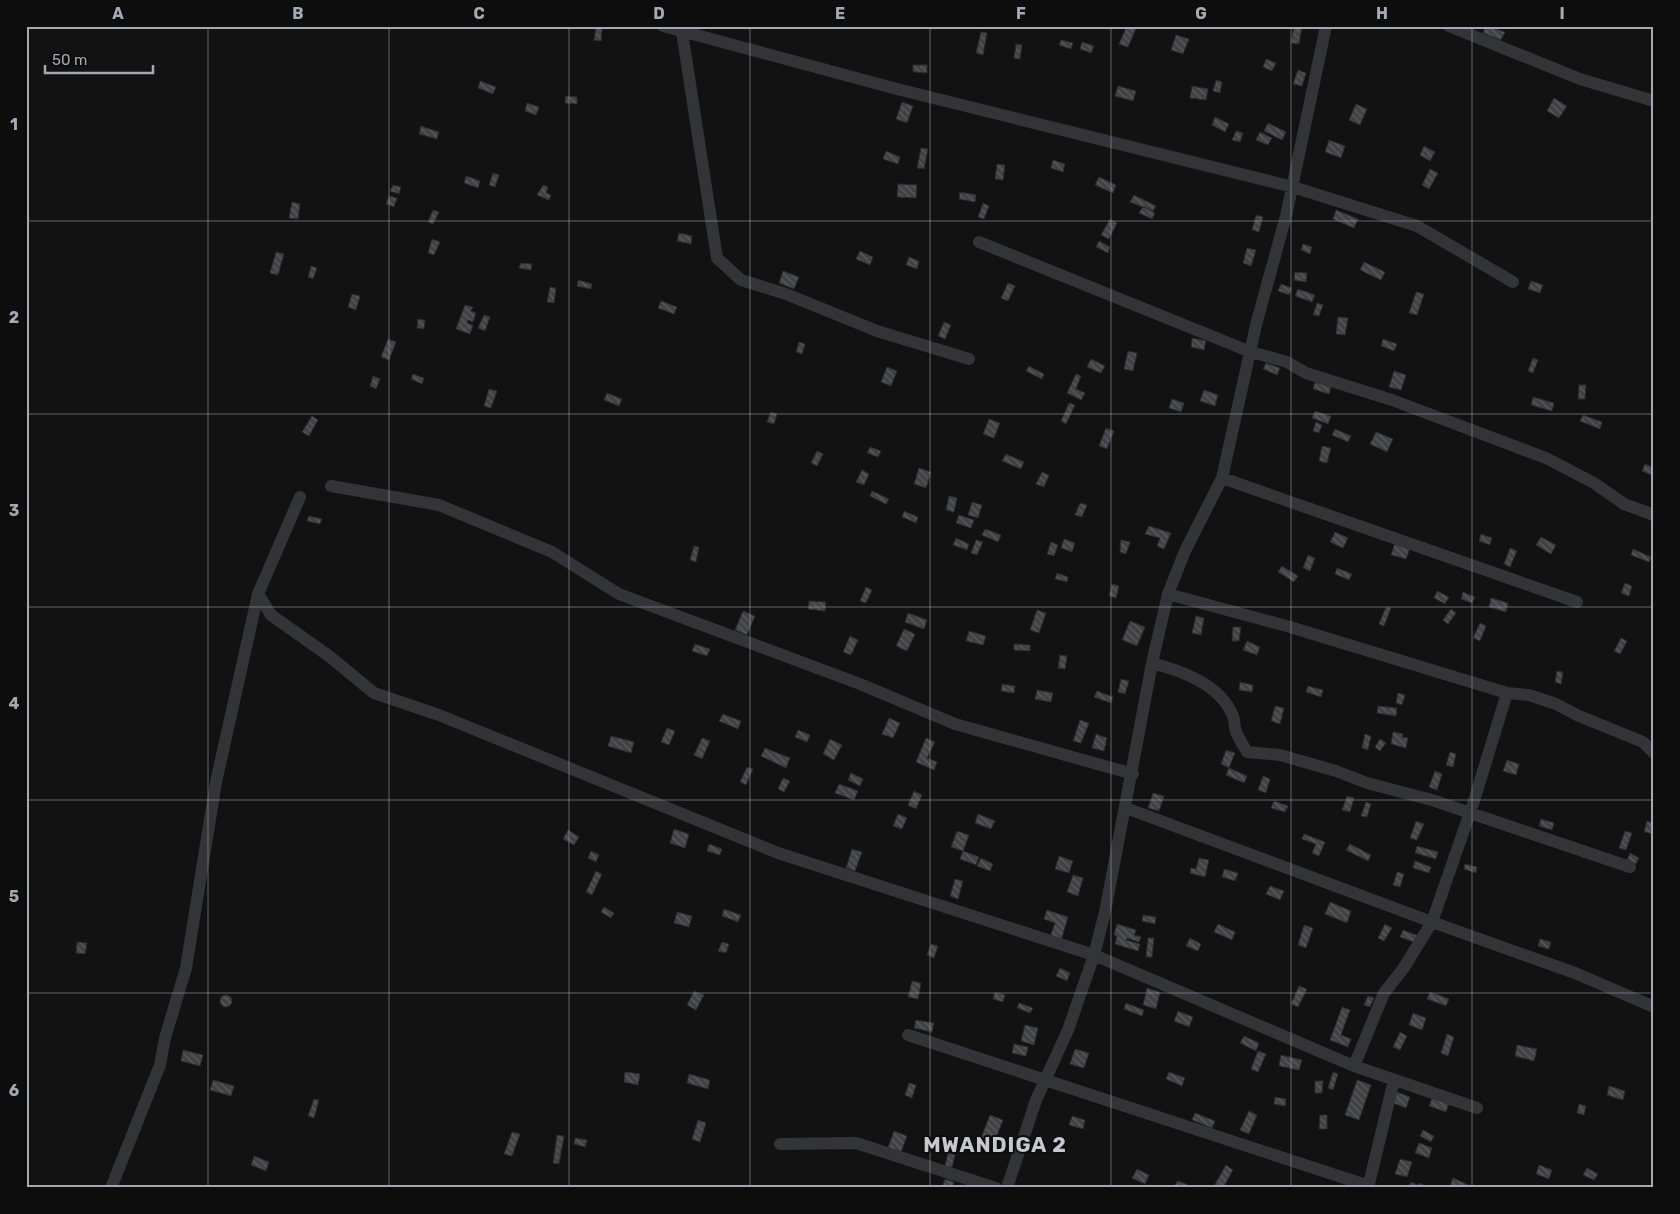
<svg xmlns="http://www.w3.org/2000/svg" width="1680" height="1214" font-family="Rubik,sans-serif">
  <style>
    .building { fill: url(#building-back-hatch); stroke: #2c2c2f }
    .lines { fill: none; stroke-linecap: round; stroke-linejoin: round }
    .minor { stroke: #333438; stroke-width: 12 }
    .grid { fill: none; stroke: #a4aab3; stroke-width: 1; stroke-opacity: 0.55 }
    .labels { text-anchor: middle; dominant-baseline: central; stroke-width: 4; stroke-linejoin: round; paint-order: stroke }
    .district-label { font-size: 21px; font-weight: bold; letter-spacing: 1px; fill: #c5c9cf; stroke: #0d0d0e }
    .neatline { fill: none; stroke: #a4aab3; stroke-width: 2 }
    .grid-label { font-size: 16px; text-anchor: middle; font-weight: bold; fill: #a4aab3 }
  </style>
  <defs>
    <pattern id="building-back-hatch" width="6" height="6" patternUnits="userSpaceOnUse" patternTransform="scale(1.25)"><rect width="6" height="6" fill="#414246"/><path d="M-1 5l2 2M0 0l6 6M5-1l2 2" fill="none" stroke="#595b5e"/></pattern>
  </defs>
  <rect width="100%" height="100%" fill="#121213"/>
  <!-- building -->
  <path class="building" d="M1127,26H1137L1128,47L1119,44Z
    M1294,26H1302L1299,44L1291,43Z
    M1486,26L1505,32L1501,40L1483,33Z
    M596,28L602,29L601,41L594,40Z
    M981,32L987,33L983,55L976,53Z
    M1176,35L1189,39L1183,54L1171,50Z
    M1061,40L1073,43L1071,49L1059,45Z
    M1082,42L1094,46L1091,53L1080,49Z
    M1016,44L1022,45L1020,59L1014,58Z
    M1266,59L1276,63L1272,71L1263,67Z
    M913,65H927V73L913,72Z
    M1298,70L1306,73L1302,86L1293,84Z
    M1216,80L1222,82L1220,93L1213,91Z
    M480,81L496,87L493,94L478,88Z
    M1118,86L1136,91L1133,101L1115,96Z
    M1192,86L1208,89L1206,100L1190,98Z
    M566,96L577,97V104L565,103Z
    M1554,98L1567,106L1559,118L1547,111Z
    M902,102L913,106L907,123L896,119Z
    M527,103L539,107L536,115L525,111Z
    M1356,104L1367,109L1360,125L1349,120Z
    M1215,117L1229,124L1225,132L1212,125Z
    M1268,123L1286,132L1282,140L1264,131Z
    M421,126L439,132L437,139L419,134Z
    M1236,131L1243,133L1240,142L1232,140Z
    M1260,132L1272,138L1268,145L1256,140Z
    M1329,140L1345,146L1341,158L1325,152Z
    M1424,146L1435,152L1430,161L1420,155Z
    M921,148L928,149L924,169L917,168Z
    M886,151L900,157L898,164L883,159Z
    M1053,160L1065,164L1063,172L1051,168Z
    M997,164L1005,165L1003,180L995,179Z
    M1430,169L1438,173L1429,189L1422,185Z
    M493,173L499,175L495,187L489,185Z
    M466,176L480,181L478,188L464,183Z
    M1099,177L1116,185L1113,193L1095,185Z
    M898,184L917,185L916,198L897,197Z
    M393,185L401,187L399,194L390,191Z
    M543,185L548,187L546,193L551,195L549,200L537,195Z
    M960,192L976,195L975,202L959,199Z
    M1134,195L1156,206L1153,211L1130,202Z
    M389,196L397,198L394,207L386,204Z
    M292,202L300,204L298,219L289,218Z
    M983,203L989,206L984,219L978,217Z
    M1143,206L1155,213L1152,219L1139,213Z
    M433,210L439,212L433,224L428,222Z
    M1336,210L1358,219L1354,228L1333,219Z
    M1256,215L1263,217L1259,232L1252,230Z
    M1110,219L1117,223L1109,239L1101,235Z
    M679,233L692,236L691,244L677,241Z
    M432,239L440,242L434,255L428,253Z
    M1099,241L1110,247L1108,253L1096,247Z
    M1303,244L1312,247L1310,254L1301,250Z
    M1247,248L1256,250L1251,266L1243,263Z
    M860,251L873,257L870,265L856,259Z
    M276,252L284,254L278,275L270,273Z
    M909,257L919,261L917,269L906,265Z
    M1364,262L1385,272L1381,280L1360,270Z
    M521,263L532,264L531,270L519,268Z
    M311,266L317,268L313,279L308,277Z
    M783,271L799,277L794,289L779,283Z
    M1295,272L1307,273L1306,282L1294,280Z
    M578,280L592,284L591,289L577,286Z
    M1531,281L1543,285L1540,293L1528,289Z
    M1008,283L1015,286L1008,301L1001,298Z
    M1281,284L1292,288L1289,295L1278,291Z
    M550,287L556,288L554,303L547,302Z
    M1298,289L1315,295L1312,302L1295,296Z
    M1416,292L1424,294L1417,315L1409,313Z
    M352,294L360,296L356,310L348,307Z
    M661,301L677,307L674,314L658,308Z
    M1317,303L1323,305L1319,316L1313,315Z
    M465,305L473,307L471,311L476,313L473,322L468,320L467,323L473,325L470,334L456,329Z
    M484,315L490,317L485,331L478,328Z
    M1338,317L1348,318L1345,335L1336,334Z
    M418,319L425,320L424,329L417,328Z
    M944,322L951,325L945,339L938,336Z
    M1192,338L1206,341L1204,350L1191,347Z
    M388,339L396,342L389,360L381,357Z
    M1383,339L1397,344L1394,351L1381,346Z
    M799,342L805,344L802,354L796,352Z
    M1128,351L1137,353L1133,371L1124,369Z
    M1533,358L1538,360L1533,373L1528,371Z
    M1091,359L1105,366L1101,373L1087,367Z
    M1266,363L1280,368L1277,375L1263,369Z
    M1029,366L1044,374L1042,379L1026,371Z
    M887,367L897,371L891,386L881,382Z
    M1394,371L1406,375L1401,390L1389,387Z
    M413,374L424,378L422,384L411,379Z
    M1076,374L1081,376L1076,389L1085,393L1081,400L1067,393Z
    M373,376L380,379L376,389L370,386Z
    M1315,382L1331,387L1329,394L1313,389Z
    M1579,385H1586L1585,399H1578Z
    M489,389L497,391L491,408L484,406Z
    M1204,390L1218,395L1215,406L1200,401Z
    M607,393L622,399L619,406L604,400Z
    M1533,397L1554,403L1552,411L1531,405Z
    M1172,399L1184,403L1181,412L1169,408Z
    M1069,403L1075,405L1066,424L1061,421Z
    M1315,411L1331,416L1328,424L1312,418Z
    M771,412L777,414L774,424L767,422Z
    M1583,415L1602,422L1600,429L1580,421Z
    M312,416L318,420L309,436L302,432Z
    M989,419L1000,423L994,438L983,434Z
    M1316,422L1322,425L1319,433L1313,431Z
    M1106,428L1114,431L1107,449L1099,446Z
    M1335,429L1351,436L1348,442L1332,435Z
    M1376,432L1393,439L1387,452L1370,444Z
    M1322,446L1331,448L1327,463L1319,461Z
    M870,447L881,451L878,457L867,453Z
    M817,451L823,454L817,466L811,463Z
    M1006,454L1024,462L1021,469L1002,461Z
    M1645,464L1654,468V476L1642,471Z
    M919,468L931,472L926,488L914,484Z
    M862,470L869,474L864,485L856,482Z
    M1042,472L1049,475L1044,487L1036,484Z
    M872,491L889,499L886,504L870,496Z
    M949,496L957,498L954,512L946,510Z
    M972,502L982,505L978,518L968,515Z
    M1080,503L1087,505L1082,517L1075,515Z
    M904,511L918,517L916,523L902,517Z
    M959,515L974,520L971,528L956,523Z
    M309,516L322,519L320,524L307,521Z
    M1149,526L1171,533L1164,549L1157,546L1160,538L1145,534Z
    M985,529L1001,535L998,542L982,535Z
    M1335,532L1348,538L1343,548L1330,542Z
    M1481,534L1492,538L1490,545L1479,541Z
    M1541,537L1556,545L1551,554L1536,545Z
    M956,538L969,544L967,550L953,545Z
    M1064,539L1075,543L1072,552L1061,548Z
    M976,540L983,542L977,555L971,553Z
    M1121,540L1130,542L1126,554L1120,552Z
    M1051,542L1058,545L1054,556L1047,554Z
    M1395,543L1410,548L1406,559L1391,555Z
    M694,546L699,547L696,562L690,560Z
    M1510,548L1517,551L1510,567L1504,564Z
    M1633,549L1651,557L1649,562L1631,555Z
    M1308,555L1315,558L1310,571L1303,568Z
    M1282,566L1298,576L1294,582L1278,572Z
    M1337,568L1352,574L1349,580L1335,574Z
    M1057,573L1068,577L1067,582L1055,579Z
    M1625,583L1632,586L1629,596L1621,593Z
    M1112,584L1119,586L1116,598L1109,596Z
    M866,587L872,590L866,603L860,601Z
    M1437,591L1449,597L1445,604L1434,598Z
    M1463,592L1475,597L1472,603L1461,599Z
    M1491,598L1508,603L1506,612L1489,607Z
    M809,601L826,602L825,611L808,609Z
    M1386,607L1391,608L1384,626L1379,624Z
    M1451,609L1456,613L1448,624L1443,620Z
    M1037,610L1046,613L1039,633L1030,630Z
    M743,611L755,616L747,635L735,630Z
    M908,613L927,620L924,629L905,622Z
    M1196,616L1204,618L1201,635L1192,633Z
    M1130,621L1145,627L1137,646L1122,640Z
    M1480,623L1486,626L1480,641L1473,638Z
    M1233,627H1241L1239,641H1232Z
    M904,629L915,634L907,651L896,646Z
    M969,631L986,636L983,645L966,641Z
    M850,636L858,640L851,655L843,652Z
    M1621,638L1627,641L1620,654L1614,651Z
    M1247,641L1260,647L1257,655L1243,650Z
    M695,644L710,649L707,656L692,651Z
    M1014,644L1030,645V651L1014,650Z
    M1060,655L1067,656L1065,669L1058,668Z
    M1557,671L1563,672L1561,684L1555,682Z
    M1121,679L1129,681L1125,694L1118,692Z
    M1240,682L1253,685L1252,692L1239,690Z
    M1002,684L1015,686L1014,693L1001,691Z
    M1308,686L1323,690L1321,697L1306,692Z
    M1037,690L1053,693L1051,702L1035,699Z
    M1097,691L1113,697L1111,703L1094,697Z
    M1398,693L1405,695L1402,705L1396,703Z
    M1275,706L1284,708L1280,724L1271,721Z
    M1378,706L1397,708L1396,716L1377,713Z
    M723,714L741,721L738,729L719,721Z
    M889,718L900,723L893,738L882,734Z
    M1080,720L1089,723L1081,743L1073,741Z
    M667,728L675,731L669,745L661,742Z
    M798,730L810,735L807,742L795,737Z
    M1393,732L1403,734L1402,737L1408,738L1406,748L1391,744Z
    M1096,734L1107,738L1104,751L1092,748Z
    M1365,734L1371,736L1368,750L1362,748Z
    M611,736L634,742L631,753L608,746Z
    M702,738L710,741L702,759L694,755Z
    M926,738L935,742L927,758L937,762L934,770L916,762Z
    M830,739L842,745L834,760L823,754Z
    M1380,739L1386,743L1380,751L1375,747Z
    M765,748L790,758L786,768L761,756Z
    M1226,750L1235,753L1229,768L1221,764Z
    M1450,752L1456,754L1453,767L1446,765Z
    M1507,760L1519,764L1516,775L1503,771Z
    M747,767L753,769L746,785L740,782Z
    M1229,768L1247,776L1244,783L1226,775Z
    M1435,771L1442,774L1437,790L1429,787Z
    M851,773L863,779L860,786L848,780Z
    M1263,776L1270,779L1266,793L1258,790Z
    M783,778L790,781L784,792L778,789Z
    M839,784L858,791L854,800L835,793Z
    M914,791L922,795L916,809L908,805Z
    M1153,793L1164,796L1159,811L1148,808Z
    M1347,796L1354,798L1350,812L1342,810Z
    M1274,801L1288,806L1285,812L1271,808Z
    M1366,802L1371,804L1367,817L1361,816Z
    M898,814L907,818L902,829L893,826Z
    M978,814L995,821L991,829L975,823Z
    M1541,819L1554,823L1552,830L1539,826Z
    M1416,821L1424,824L1417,840L1410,838Z
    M1647,821L1654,823V834L1644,832Z
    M674,829L689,834L685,848L670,843Z
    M568,830L579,837L574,845L563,839Z
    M957,831L969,835L963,851L951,847Z
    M1625,831L1632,833L1626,850L1619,848Z
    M1304,834L1325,842L1319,856L1312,853L1316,844L1302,839Z
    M709,844L722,849L720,855L707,851Z
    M1350,844L1371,855L1368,861L1346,850Z
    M1417,846L1438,852L1436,859L1415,853Z
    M852,849L862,852L855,871L846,868Z
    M591,851L599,855L596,862L588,858Z
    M963,851L979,857L976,865L960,859Z
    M1630,853L1639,858L1636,864L1627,860Z
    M1059,856L1073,861L1069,873L1055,869Z
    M981,858L993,864L990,871L977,866Z
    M1199,858L1209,860L1205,877L1190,873L1191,868L1196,869Z
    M1415,861L1431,867L1429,873L1413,868Z
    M1465,864L1477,867L1476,873L1464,869Z
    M1224,869L1238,873L1235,881L1222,877Z
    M596,871L602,874L592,895L586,892Z
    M1397,872L1404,874L1400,887L1393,885Z
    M1073,875L1083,878L1078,896L1067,892Z
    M955,879L963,881L958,899L950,896Z
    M1270,886L1284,891L1280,900L1266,894Z
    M1330,902L1351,911L1347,923L1325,914Z
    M604,907L614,913L611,918L601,912Z
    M724,909L741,915L738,922L722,916Z
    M1047,910L1068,917L1061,941L1050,937L1055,923L1044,919Z
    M677,912L692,916L689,927L674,923Z
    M1143,915L1156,917L1155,924L1142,921Z
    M1117,924L1136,930L1134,935L1141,937L1139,942L1127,938L1126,940L1140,944L1138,951L1115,944L1117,936L1114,935Z
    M1218,924L1235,932L1232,940L1214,932Z
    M1385,924L1392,928L1384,941L1378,938Z
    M1304,925L1313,928L1306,948L1298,945Z
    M1403,930L1419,936L1416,943L1400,937Z
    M1148,938H1154L1152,957H1146Z
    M1190,938L1201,944L1198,951L1186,946Z
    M1540,939L1551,942L1549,949L1538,946Z
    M77,942L87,943L85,954L76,953Z
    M722,942L729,944L726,953L718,951Z
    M931,944L938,946L934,958L927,955Z
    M1060,968L1070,973L1067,981L1056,976Z
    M912,981L921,983L918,999L908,997Z
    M1299,986L1307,989L1298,1007L1291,1004Z
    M1147,988L1160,992L1156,1009L1143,1005Z
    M694,991L704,995L696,1010L687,1005Z
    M995,992L1005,995L1003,1002L993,999Z
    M1430,992L1449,999L1446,1006L1427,999Z
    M220 1001a6 6 0 1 1 12 0a6 6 0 1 1-12 0Z
    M1368,996L1374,998L1370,1007L1364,1005Z
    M1019,1003L1033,1008L1030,1013L1017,1008Z
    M1126,1003L1144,1010L1142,1016L1124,1009Z
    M1342,1007L1350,1010L1341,1035L1351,1039L1348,1047L1330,1040Z
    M1178,1011L1193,1017L1189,1027L1174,1021Z
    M1413,1013L1426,1018L1422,1030L1409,1025Z
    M916,1020L934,1023L932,1032L914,1028Z
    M1025,1025L1038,1028L1034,1045L1021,1041Z
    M1400,1032L1407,1036L1400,1050L1393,1047Z
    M1447,1034L1454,1037L1448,1056L1441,1053Z
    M1244,1036L1259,1043L1256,1051L1240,1043Z
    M1014,1044L1028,1047L1026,1056L1012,1053Z
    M1517,1045L1537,1049L1534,1061L1515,1056Z
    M1075,1049L1089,1053L1084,1068L1070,1064Z
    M183,1050L203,1055L200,1066L181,1061Z
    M1258,1051L1266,1054L1258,1072L1251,1069Z
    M1281,1055L1302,1060L1299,1070L1279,1066Z
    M625,1072L640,1074L638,1085L624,1082Z
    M1169,1072L1185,1078L1182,1086L1166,1079Z
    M1333,1072L1338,1074L1333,1090L1328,1088Z
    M689,1074L710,1080L708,1089L687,1083Z
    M213,1080L234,1086L231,1096L210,1090Z
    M1357,1080L1371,1085L1359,1120L1345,1115Z
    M1315,1081H1323L1322,1093H1315Z
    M909,1083L916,1085L912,1098L905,1095Z
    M1609,1086L1625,1091L1623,1100L1607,1095Z
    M1397,1092L1410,1097L1406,1108L1393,1103Z
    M1275,1097L1286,1099L1285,1106L1274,1104Z
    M1432,1098L1449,1103L1446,1112L1429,1106Z
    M314,1099L319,1100L314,1118L308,1116Z
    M1579,1104L1586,1106L1584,1115L1577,1113Z
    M1249,1111L1257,1115L1249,1134L1240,1130Z
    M1195,1113L1215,1121L1212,1128L1192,1120Z
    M990,1115L1003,1120L994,1143L981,1138Z
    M1320,1115H1327V1129H1319Z
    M1072,1116L1085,1120L1083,1129L1069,1125Z
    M698,1120L706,1123L700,1142L692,1139Z
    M1423,1130L1434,1136L1431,1142L1420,1136Z
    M894,1131L907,1136L901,1152L888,1148Z
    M512,1132L520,1134L512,1156L504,1154Z
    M557,1135L564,1136L559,1164L553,1163Z
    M575,1138L587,1140L585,1147L574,1144Z
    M1419,1143L1432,1148L1429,1158L1415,1153Z
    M948,1153L955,1155L952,1167L945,1166Z
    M254,1156L269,1162L266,1171L251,1165Z
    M1400,1159L1412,1162L1407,1177L1395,1174Z
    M1226,1165L1233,1170L1223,1188H1213Z
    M1539,1165L1552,1170L1549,1179L1536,1174Z
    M1587,1168L1598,1174L1594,1180L1583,1175Z
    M1137,1169L1149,1175L1145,1184L1132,1178Z
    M1453,1178L1471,1186L1470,1188H1449Z
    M945,1179L954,1182L952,1188H942Z
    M1178,1181L1193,1187L1174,1186Z
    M1411,1182L1418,1185L1419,1183L1426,1186L1408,1188Z"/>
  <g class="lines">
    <!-- minor -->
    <path class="minor" d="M663,26L897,89L1293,187L1417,226L1513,282
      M1449,26L1580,79L1654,101
      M682,32L717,258L741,280L786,294L877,331L969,359
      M979,242L1251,352L1287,362L1306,373L1392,400L1546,458L1594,483L1624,504L1654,515
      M1222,478L1577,602
      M331,486L439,505L552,552L619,594L860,684L955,724L1133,774
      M258,594L271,615L329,656L374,693L439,715L778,853L1094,955L1354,1066L1477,1108
      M1168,594L1290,627L1507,693L1529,695L1556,704L1579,716L1643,742L1654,753
      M1152,663C1182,671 1220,684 1233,716C1235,721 1234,727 1236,731C1238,738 1243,745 1247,752L1280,755L1336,771L1367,783L1432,800L1630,867
      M1126,808L1432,922L1575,973L1654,1007
      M908,1035L1369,1186
      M1354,1066L1384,993L1403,969L1432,922L1473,804L1507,693
      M780,1144L856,1143L996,1188
      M111,1188L160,1065L165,1038L186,968L216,782L258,594L300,497
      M1007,1188L1036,1100L1068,1030L1094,955L1105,912L1152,663L1168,594L1185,551L1222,478L1256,325L1286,216L1326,26
      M1368,1188L1394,1080"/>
  </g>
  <!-- grid -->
  <path class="grid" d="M208,26V1188M389,26V1188M569,26V1188M750,26V1188M930,26V1188M1111,26V1188M1291,26V1188M1472,26V1188M26,221H1654M26,414H1654M26,607H1654M26,800H1654M26,993H1654"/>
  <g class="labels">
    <!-- district labels -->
    <g class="district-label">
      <text x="995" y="1144">MWANDIGA 2</text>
    </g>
  </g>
  <!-- border -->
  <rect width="1680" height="1214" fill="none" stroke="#0d0d0e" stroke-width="55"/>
  <!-- scale -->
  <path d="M45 65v8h108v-8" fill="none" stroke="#a4aab3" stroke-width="2.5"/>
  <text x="52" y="65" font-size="15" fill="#a4aab3" stroke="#0d0d0e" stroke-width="4" paint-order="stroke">50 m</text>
  <rect x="28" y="28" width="1624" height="1158" class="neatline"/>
  <g class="grid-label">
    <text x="118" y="19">A</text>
    <text x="298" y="19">B</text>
    <text x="479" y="19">C</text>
    <text x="659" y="19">D</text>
    <text x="840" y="19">E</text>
    <text x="1021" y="19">F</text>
    <text x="1201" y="19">G</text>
    <text x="1382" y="19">H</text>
    <text x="1562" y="19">I</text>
    <text x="14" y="130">1</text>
    <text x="14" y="323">2</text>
    <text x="14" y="516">3</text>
    <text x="14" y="709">4</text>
    <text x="14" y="902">5</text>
    <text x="14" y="1096">6</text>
  </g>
</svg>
